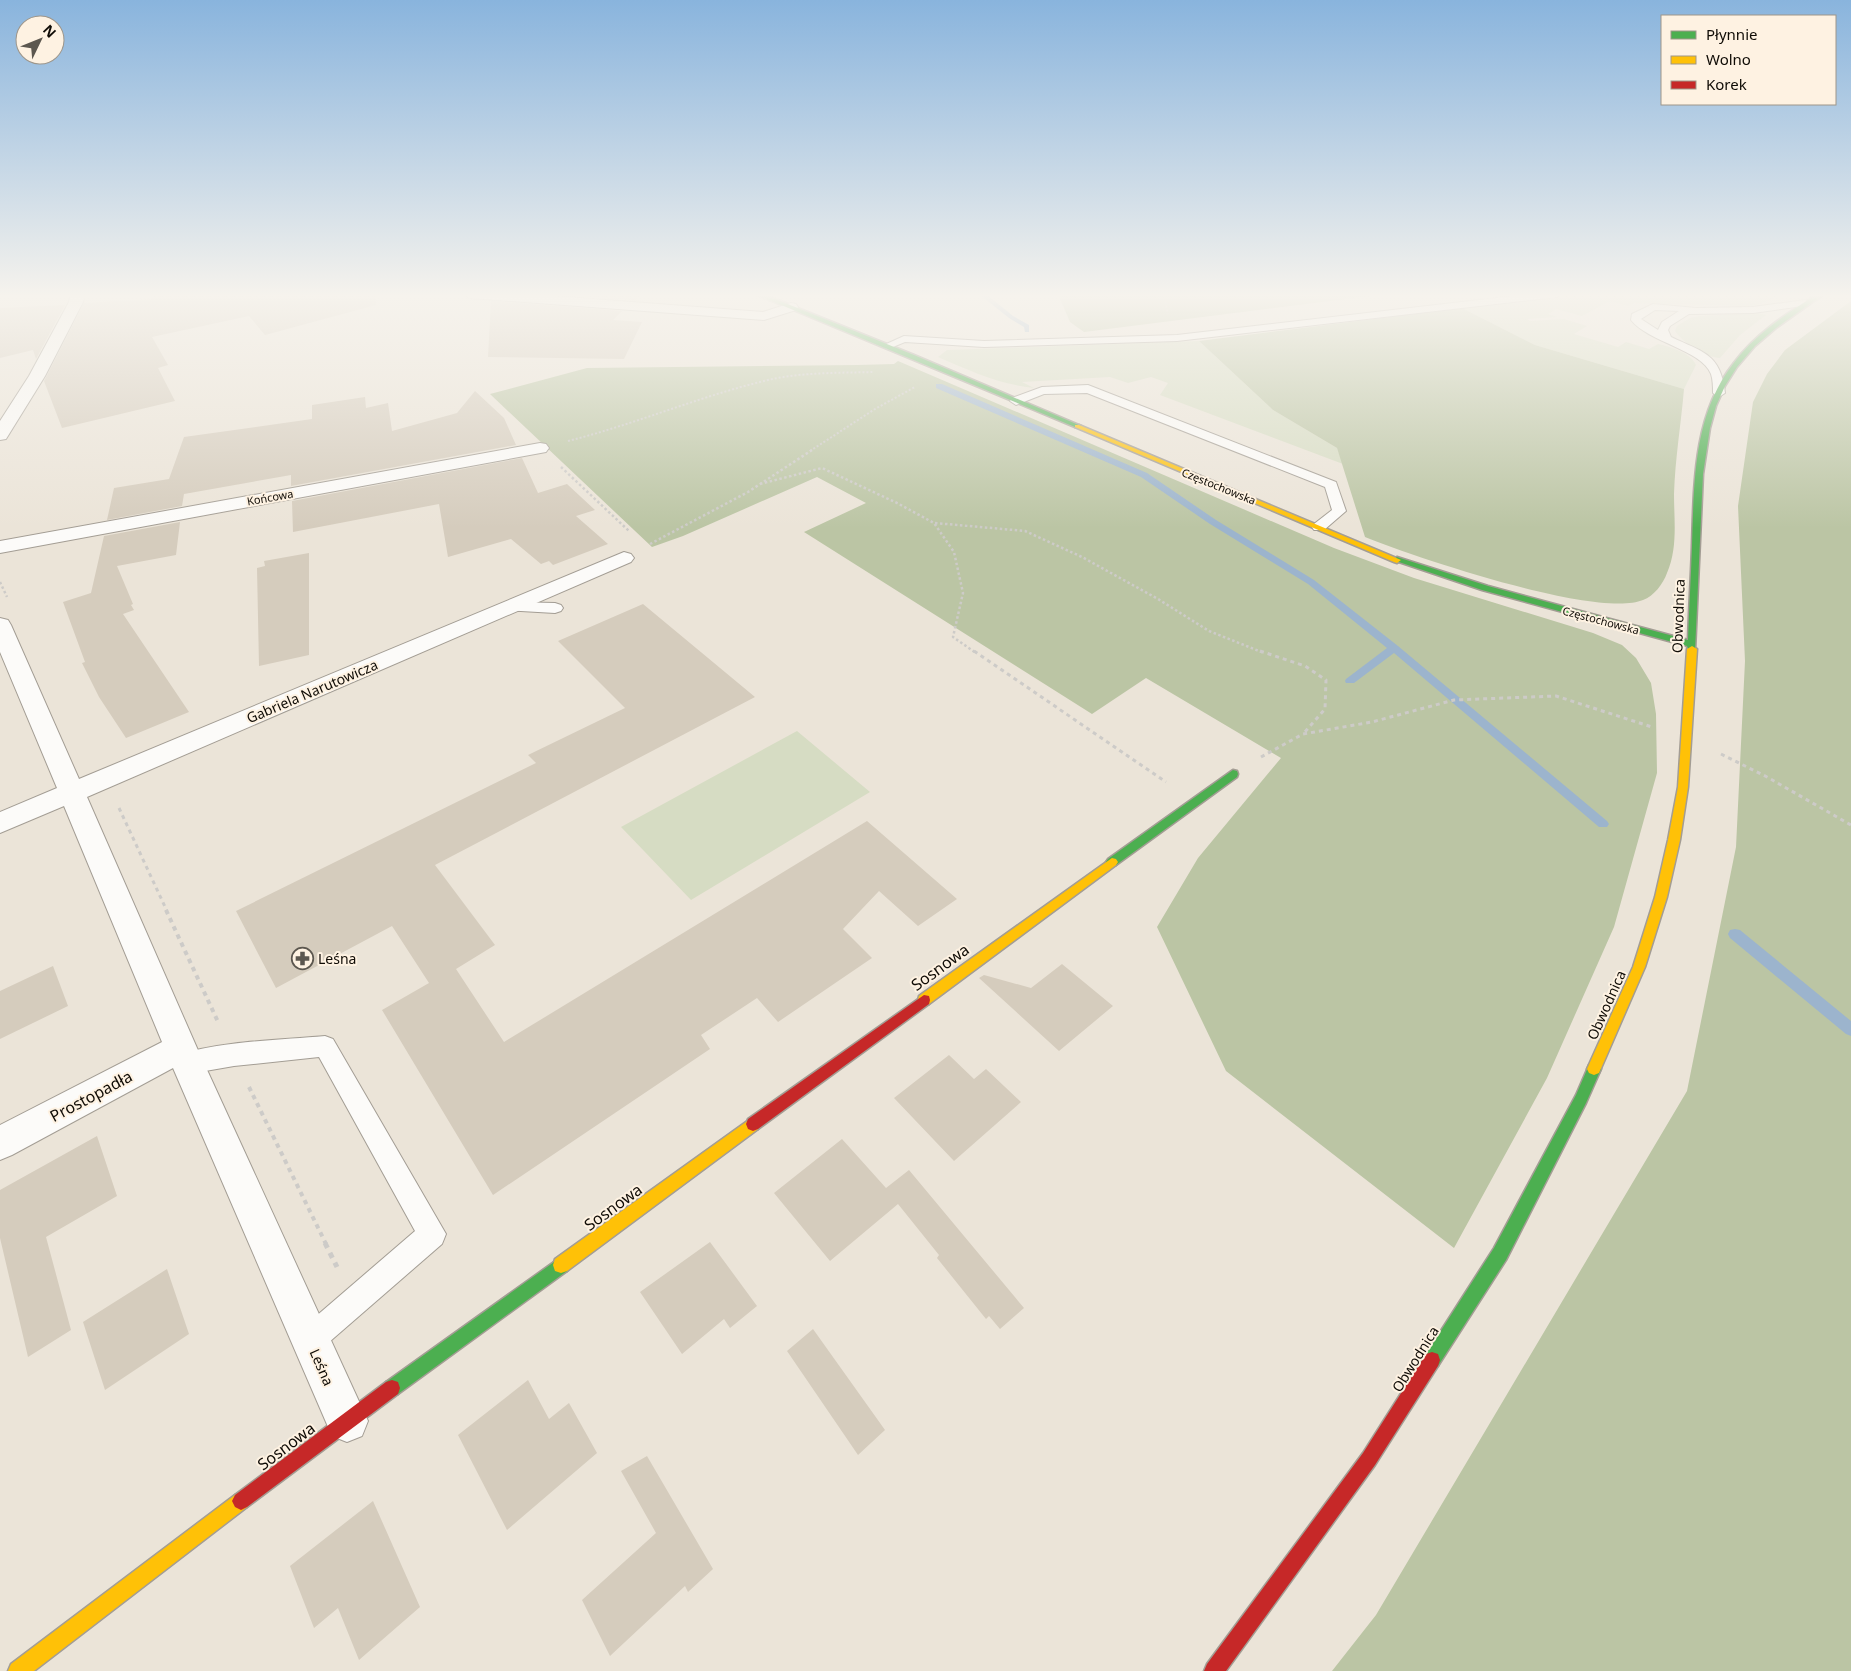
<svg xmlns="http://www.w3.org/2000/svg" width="1851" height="1671" font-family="'Noto Sans',sans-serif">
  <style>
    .green { fill: #d6dcc3 }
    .forest { fill: #bbc5a4 }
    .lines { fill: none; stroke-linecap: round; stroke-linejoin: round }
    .stream { fill: #9cb4cd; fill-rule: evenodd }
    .building { fill: #d5ccbd }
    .lane-casing { stroke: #a39d94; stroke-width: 2 }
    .street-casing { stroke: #a39d94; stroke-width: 2 }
    .fast-casing { stroke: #a39d94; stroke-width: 3 }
    .slow-casing { stroke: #a39d94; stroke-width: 3 }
    .jam-casing { stroke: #a39d94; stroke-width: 3 }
    .path-far4 { stroke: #cdcbc8; stroke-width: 2; stroke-dasharray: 2 2; stroke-linecap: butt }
    .path-far3 { stroke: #cdcbc8; stroke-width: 2.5; stroke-dasharray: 2.5 2.5; stroke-linecap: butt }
    .path-far2 { stroke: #cdcbc8; stroke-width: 3; stroke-dasharray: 4 4; stroke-linecap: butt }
    .path-far1 { stroke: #cdcbc8; stroke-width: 4; stroke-dasharray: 4.5 4.5; stroke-linecap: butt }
    .path { stroke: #cdcbc8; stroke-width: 5; stroke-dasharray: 5.5 5.5; stroke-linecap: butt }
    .lane { fill: #fcfbf9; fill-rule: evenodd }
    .street { fill: #fcfbf9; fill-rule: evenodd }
    .fast { fill: #4caf50; fill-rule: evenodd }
    .slow { fill: #ffc107; fill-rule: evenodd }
    .jam { fill: #c62828; fill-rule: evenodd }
    .labels { text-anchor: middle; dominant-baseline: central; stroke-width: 4; stroke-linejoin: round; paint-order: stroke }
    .far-street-label { font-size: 11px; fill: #0f0b05; stroke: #fef2e2 }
    .street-label { font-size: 14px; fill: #0f0b05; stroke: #fef2e2 }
    .poi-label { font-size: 14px; fill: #0f0b05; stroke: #fef2e2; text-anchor: start }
    .near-street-label { font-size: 16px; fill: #0f0b05; stroke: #fef2e2 }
  </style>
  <rect width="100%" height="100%" fill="#ebe4d8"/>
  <!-- green -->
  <path class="green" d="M1578,294H1781L1760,304L1749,306L1634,303L1628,306L1610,301L1582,316L1556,309L1548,314L1557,317L1527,319L1530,321L1564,319L1587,326L1574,334L1618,347L1626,342L1649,349L1658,344C1671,347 1691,353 1696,365L1684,389L1535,345L1462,308Z
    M1759,313L1766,315L1740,335L1720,358C1705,357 1683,343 1675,331L1677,326L1690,318L1700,316Z
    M1199,341L1273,410L1337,448L1343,464L1160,395L1168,383L1151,377L1128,383L1110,377L1022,382L1034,388C998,384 971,371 938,357L947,350Z
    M797,731L870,792L691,900L621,827Z"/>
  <!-- forest -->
  <path class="forest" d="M1058,294H1386L1084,332L1070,322Z
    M1851,301V1671H1332L1376,1615L1687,1091L1736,847L1745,661L1738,506L1753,402L1767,374L1785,350Z
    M1462,308L1535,345L1684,389C1681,424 1675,459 1674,494C1674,520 1678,548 1667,573C1663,584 1654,596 1643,600C1598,619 1414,557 1365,537L1337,448L1273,410L1199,341Z
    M898,361L1334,548L1414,578L1593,633L1622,645L1636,658L1651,683L1656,714L1657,773L1614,927L1547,1078L1454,1248L1226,1071L1157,927L1198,858L1281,758L1146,678L1092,714L804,532L866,503L817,477L683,536L652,547L490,394L587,368L857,365L894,364Z"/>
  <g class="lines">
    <!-- stream -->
    <path class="stream" d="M979,294H986L1013,316L1029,325V332H1025L1024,327L1009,318Z
      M936,384H942L1147,473L1216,520L1314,580L1398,646L1607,821L1609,824L1607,827H1599L1394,653L1354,683H1346L1345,681L1346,679L1387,648L1308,584L1210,524L1141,477L936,388Z
      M1735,929L1740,930L1851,1021V1036L1846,1034L1730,938L1728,934L1730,930Z"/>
  </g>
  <!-- building -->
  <path class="building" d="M153,294H279V297L291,294H375L376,305L265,335L249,316L152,337L168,365L158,368L175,401L62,428L44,381L84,303L154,299Z
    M553,294H642L635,300Z
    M491,301L622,311L613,320L642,322L624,359L488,357Z
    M65,305L36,359L33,350L0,358V308Z
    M475,391L504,418L516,445L291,486V475L184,494L182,506L107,520L114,488L169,479L184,437L312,419V405L365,397L366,408L388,403L392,431L457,413Z
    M522,458L538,493L567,484L595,510L576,516L608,544L553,565L549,561L541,564L511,539L448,557L439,504L293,532L292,501Z
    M180,522L176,555L117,566L133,604L131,605L134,610L123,614L189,712L126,738L99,697L82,663L85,662L63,602L91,593L104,536Z
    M309,553V655L259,666L257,568L265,566L264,561Z
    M643,604L755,697L435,865L495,945L456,969L504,1042L867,821L957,899L918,926L879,891L843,929L872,958L778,1022L757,998L701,1035L710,1049L493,1195L382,1010L429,983L392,926L276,988L236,911L536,763L528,755L625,708L558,641Z
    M1062,964L1113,1006L1059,1051L979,978L984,975L1031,988Z
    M53,966L68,1006L0,1039V991Z
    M949,1055L974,1079L986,1069L1021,1102L954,1161L894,1098Z
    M97,1136L117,1196L46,1237L71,1330L28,1357L0,1238V1190Z
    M842,1139L886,1188L909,1170L1024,1308L1000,1329L989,1316L986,1319L937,1258L939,1255L898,1204L830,1261L774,1193Z
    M710,1242L757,1306L730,1328L724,1319L682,1354L640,1292Z
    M167,1269L189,1334L105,1390L83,1322Z
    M813,1329L885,1430L858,1455L787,1351Z
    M528,1380L549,1419L569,1403L597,1453L507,1530L458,1435Z
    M647,1456L713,1569L688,1592L685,1586L610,1656L582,1600L656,1533L621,1471Z
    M373,1501L420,1607L359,1660L338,1608L314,1628L290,1566Z"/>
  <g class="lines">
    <defs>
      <path id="lane" d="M1530,294H1562L1557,297L1177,341L984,347L905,342L888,349L882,346L904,336L984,341L1177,335Z
        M1805,300L1810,303L1809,305L1753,313L1689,314L1670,326L1668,330L1671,337C1703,352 1721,354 1725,393L1719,397L1713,393C1713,387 1713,380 1711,374C1702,350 1648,342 1631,320L1632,314L1653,304L1696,308L1753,307ZM1655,310L1679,311L1662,322L1658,330L1641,319Z
        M1088,385L1336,482L1346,511L1324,530H1314L1312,527L1314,524L1332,510L1325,487L1087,393L1044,394L1016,405L1010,401L1012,398L1042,387Z
        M510,602L555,603L561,605L563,608L561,611L555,613L504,610L502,607L504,604Z
        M325,1036L333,1039L446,1234L442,1244L320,1350L310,1355L300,1350L295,1340L300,1330L415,1231L319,1057L234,1066L188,1074L179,1071L176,1063L179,1055C219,1041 282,1040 325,1036Z"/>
      <path id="street" d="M71,294H85L83,302L45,376L6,439L0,440V421L29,376L69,302Z
        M463,294H527L763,312L791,303L796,304L798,307L796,310L764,320L470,298Z
        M540,443L546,444L549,448L546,452L0,553V541Z
        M624,552L631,554L634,558L631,562L87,797L197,1048L368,1421L362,1436L347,1442L332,1436L173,1068L12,1155L0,1160V1125L162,1042L64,806L0,833V812L57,788L0,652V618L8,620L11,625L79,779Z"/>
      <path id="fast" d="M755,294H763L914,355L1081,426L1075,427Z
        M1817,294H1824L1776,328L1755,346L1737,367L1725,386L1716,406L1710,428L1703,474L1695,651H1689L1687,646L1482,590L1393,560L1397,557L1400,558L1488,586L1688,640C1689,609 1691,577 1692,546C1694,484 1693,415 1733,364C1755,334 1786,314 1817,294Z
        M1233,770L1237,771L1238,774L1237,777L1116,865H1108L1106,862L1108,859Z
        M1594,1063L1599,1065L1601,1069L1586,1103L1506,1260L1438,1366L1432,1368L1426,1366L1424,1360L1426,1354L1494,1248L1576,1095L1589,1065Z
        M561,1257L567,1259L569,1265L567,1271L398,1394L392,1396L386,1394L384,1388L386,1382Z"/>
      <path id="slow" d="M1075,425H1079L1401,560L1397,563L1394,562L1075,427Z
        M1692,646L1697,649L1688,787L1680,840L1667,897L1645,967L1599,1073L1594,1075L1589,1073L1587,1069L1633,967L1655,897L1668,840L1678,787L1687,649Z
        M1112,858L1116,859L1118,862L1116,865L929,1004L924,1005L919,1004L918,1000L919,996Z
        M753,1117L758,1119L760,1124L758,1129L567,1271L561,1273L555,1271L553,1265L555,1259Z
        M241,1492L247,1495L250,1501L247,1507L34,1671H8L11,1664L235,1495Z"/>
      <path id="jam" d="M924,995L929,996L930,1000L929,1004L758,1129L753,1131L748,1129L746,1124L748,1119Z
        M1432,1352L1438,1354L1440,1360L1438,1366L1375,1465L1226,1671H1204L1207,1664L1363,1453L1426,1354Z
        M392,1380L398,1382L400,1388L398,1394L247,1507L241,1510L235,1507L232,1501L235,1495L386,1382Z"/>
    </defs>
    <!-- lane casing -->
    <use href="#lane" class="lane-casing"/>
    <!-- street casing -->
    <use href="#street" class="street-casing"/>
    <!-- fast casing -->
    <use href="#fast" class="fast-casing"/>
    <!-- slow casing -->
    <use href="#slow" class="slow-casing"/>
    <!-- jam casing -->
    <use href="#jam" class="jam-casing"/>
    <!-- path-far4 -->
    <path class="path-far4" d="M1163,294L1168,314
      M568,441C636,424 700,396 768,380C803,372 839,373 874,372
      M810,451L875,409L915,387"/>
    <!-- path-far3 -->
    <path class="path-far3" d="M561,467L629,531
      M760,484L822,468L897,503L934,523L954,552L963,593L953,637L976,653
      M935,523L1025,531L1082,557L1158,599L1209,631L1264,653
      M650,544L748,492L812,450
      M0,582L7,597"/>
    <!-- path-far2 -->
    <path class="path-far2" d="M974,651L1166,782
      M1260,651L1305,666L1326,680L1325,709L1304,733
      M1721,754L1767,777L1851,825
      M1261,757L1303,734L1372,722L1454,700L1556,696L1652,727
      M119,808L167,911"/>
    <!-- path-far1 -->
    <path class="path-far1" d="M166,910L219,1024
      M249,1087L326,1244"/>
    <!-- path -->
    <path class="path" d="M325,1243L337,1267"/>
    <!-- lane -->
    <use href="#lane" class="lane"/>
    <!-- street -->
    <use href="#street" class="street"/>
    <!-- fast -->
    <use href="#fast" class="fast"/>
    <!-- slow -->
    <use href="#slow" class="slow"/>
    <!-- jam -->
    <use href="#jam" class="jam"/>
  </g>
  <!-- sky -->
  <linearGradient id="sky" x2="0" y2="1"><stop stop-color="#89b4dd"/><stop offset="0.56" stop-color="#f6f3ed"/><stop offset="1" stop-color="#f6f3ed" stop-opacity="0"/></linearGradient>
  <rect width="1851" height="528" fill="url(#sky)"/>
  <!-- icons -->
  <defs>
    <symbol id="pharmacy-ring" viewBox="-11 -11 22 22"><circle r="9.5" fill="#fef2e2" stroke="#5c574f" stroke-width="1.5"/><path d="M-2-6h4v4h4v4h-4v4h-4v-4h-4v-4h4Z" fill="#5c574f"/></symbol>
  </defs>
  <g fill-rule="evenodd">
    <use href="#pharmacy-ring" x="290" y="946" width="25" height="25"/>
  </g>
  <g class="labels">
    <!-- far-street labels -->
    <g class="far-street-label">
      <text transform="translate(1219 486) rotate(22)">Częstochowska</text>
      <text transform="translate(270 497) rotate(-10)">Końcowa</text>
      <text transform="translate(1601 620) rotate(15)">Częstochowska</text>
    </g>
    <!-- street labels -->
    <g class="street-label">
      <text transform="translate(1678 616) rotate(-88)">Obwodnica</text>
      <text transform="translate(312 691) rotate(-23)">Gabriela Narutowicza</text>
      <text transform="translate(1606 1005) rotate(-66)">Obwodnica</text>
      <text transform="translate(1415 1359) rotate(-58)">Obwodnica</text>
      <text transform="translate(322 1367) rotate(66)">Leśna</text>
    </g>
    <!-- poi labels -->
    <g class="poi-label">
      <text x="318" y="958">Leśna</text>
    </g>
    <!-- near-street labels -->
    <g class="near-street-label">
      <text transform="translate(940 967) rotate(-36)">Sosnowa</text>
      <text transform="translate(91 1096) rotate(-28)">Prostopadła</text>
      <text transform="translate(613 1207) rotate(-36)">Sosnowa</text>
      <text transform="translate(286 1446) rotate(-37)">Sosnowa</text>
    </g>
  </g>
  <!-- legend -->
  <rect x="1661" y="15" width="175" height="90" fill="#fef2e2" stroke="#9e968a"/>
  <rect x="1671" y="31" width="25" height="8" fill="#4caf50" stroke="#9e968a"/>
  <text x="1706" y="40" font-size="15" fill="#0f0b05">Płynnie</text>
  <rect x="1671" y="56" width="25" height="8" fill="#ffc107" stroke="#9e968a"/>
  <text x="1706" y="65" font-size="15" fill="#0f0b05">Wolno</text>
  <rect x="1671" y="81" width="25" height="8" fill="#c62828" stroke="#9e968a"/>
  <text x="1706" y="90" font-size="15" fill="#0f0b05">Korek</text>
  <!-- north arrow -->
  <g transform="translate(40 40) rotate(47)"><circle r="24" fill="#fef2e2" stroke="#9e968a"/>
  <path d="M0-4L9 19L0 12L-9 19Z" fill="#5c574f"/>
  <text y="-8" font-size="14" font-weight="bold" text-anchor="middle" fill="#0f0b05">N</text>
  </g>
</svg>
